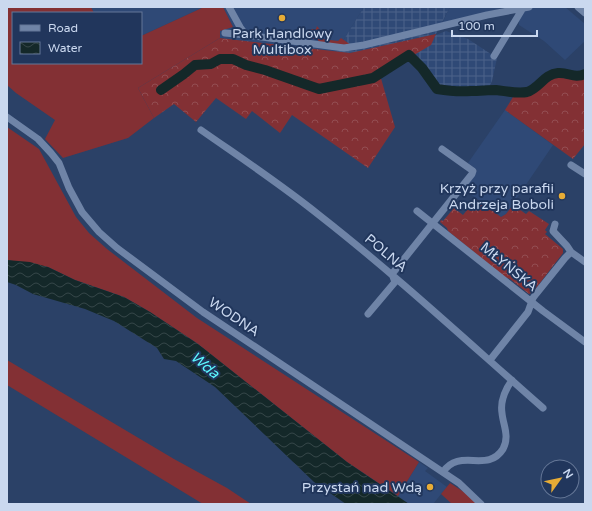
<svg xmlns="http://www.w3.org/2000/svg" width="592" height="511" font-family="'Varela Round',sans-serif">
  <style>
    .built { fill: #2f4976 }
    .industrial { fill: url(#industrial-grid) }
    .grass { fill: #833034 }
    .forest { fill: url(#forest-crowns) }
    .water { fill: url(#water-waves) }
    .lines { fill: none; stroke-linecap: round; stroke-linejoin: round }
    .river { stroke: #142829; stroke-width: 10 }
    .minor { stroke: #6f84a7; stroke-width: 7 }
    .poi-dot { fill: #e7ac36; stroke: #21365c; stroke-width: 1.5 }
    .labels { text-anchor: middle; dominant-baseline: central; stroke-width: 4; stroke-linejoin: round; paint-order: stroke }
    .poi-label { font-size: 14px; fill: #cad8ef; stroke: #21365c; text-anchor: end }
    .street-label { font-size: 14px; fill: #cad8ef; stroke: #21365c }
    .water-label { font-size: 15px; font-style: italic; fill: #5cf6ff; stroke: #21365c }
  </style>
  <defs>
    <pattern id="industrial-grid" width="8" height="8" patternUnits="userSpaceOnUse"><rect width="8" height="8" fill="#2f4976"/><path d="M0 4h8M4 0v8" fill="none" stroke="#4c628a"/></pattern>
    <pattern id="forest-crowns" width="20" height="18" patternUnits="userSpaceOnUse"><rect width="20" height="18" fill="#833034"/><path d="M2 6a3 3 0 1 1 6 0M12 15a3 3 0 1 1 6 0" fill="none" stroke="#934d52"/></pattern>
    <pattern id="water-waves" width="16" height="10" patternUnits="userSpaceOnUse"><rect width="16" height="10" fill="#142829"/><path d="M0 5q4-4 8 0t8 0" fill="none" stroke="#354648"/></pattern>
  </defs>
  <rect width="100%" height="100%" fill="#2b4167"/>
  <!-- built -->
  <path class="built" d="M91,7H204L141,36V13H94Z
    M223,7H364L336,52L220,38V31L233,27Z
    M450,7H508L442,23Z
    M518,7H565L585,24V41L565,60L544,41L519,25Z
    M505,110L553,145L506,214L501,217L465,190L477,170L468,163Z
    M419,462L428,468L425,471L447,487L433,504H409L398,496Z"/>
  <!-- industrial -->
  <path class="industrial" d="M364,7H450L436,34L360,52L344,53L336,52Z
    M446,31L468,39L497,58L492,81L489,87L466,89L438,87L411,53L426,39Z"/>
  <!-- grass -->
  <path class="grass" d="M7,7H91L94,13H13V63H141V36L204,7H223L233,27L220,31V38L138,88L154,118L128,138L63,158L45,139L55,120L16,93L7,85Z
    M317,26L321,31V37L322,39L338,41L341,38L351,45H345L319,42L318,40L309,37L307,35L309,34V32L312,29H316Z
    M7,127L39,149L76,217L89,233L107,249L197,318L419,462L398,496L347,462L198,344L150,312L124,297L75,280L48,267L7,260Z
    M7,360L174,459L227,488L251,504H203L7,385Z
    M450,483L470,496L477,504H452L441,494Z"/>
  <!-- forest -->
  <path class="forest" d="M436,34L431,45L380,75L395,127L368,168L292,115L280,133L252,111L246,119L216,98L196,122L174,104L154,118L138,88L220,38L350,53Z
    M556,77L578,80L585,77V144L573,159L505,110L513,97L529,94Z
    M476,199L501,217L506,214L513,205L526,214L529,211L549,224L545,230L547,232L545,234L563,249V253L533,292L529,294L510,279L505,277L448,231L447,228L440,222L441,220L443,221L454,208L463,215Z"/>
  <!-- water -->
  <path class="water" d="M7,260L30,262L48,267L75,280L124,297L150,312L198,344L347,462L409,504H346L314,482L215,387L176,361L164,359L157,348L114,321L85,309L33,294L16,285L7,282Z"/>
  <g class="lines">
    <!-- river -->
    <path class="river" d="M161,90L184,74L195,65L211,64L220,59H233L246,65L265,70L319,89L373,78L409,55L422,68L437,89C449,91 460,92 471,91C480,91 488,90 496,90C506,91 517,94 527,92C539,89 544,74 558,73C569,72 574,79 585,74"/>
    <!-- minor -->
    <path class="minor" d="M229,7L240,27L246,35L344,48L364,45L487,15L529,7
      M578,7L585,13
      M225,33L246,35
      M494,56L523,8
      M7,117L38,139L51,153L59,163L69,188L82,212L99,232L117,248L203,312L459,483L481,504
      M201,130C241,158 282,185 319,215C397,276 469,343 543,408
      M571,165L585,174
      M417,211L543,311L585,342
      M555,224L553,231L567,246L571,252L585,262
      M368,314L395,282L392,274L472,174L473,171L442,149
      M490,360L528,312L533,298L536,294L565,258L571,252
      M443,472C460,447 487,474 503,449C510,436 503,425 502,413C500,401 505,390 512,380"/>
  </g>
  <!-- markers -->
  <g class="poi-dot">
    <circle cx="282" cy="18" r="4"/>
    <circle cx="562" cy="196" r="4"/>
    <circle cx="430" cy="487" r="4"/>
  </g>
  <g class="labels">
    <!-- poi labels -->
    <g class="poi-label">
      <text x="282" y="33" text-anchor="middle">Park Handlowy<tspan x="282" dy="16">Multibox</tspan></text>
      <text x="554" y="188">Krzyż przy parafii<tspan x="554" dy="16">Andrzeja Boboli</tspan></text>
      <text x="422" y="487">Przystań nad Wdą</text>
    </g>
    <!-- street labels -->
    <g class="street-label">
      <text transform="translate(386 253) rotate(40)">POLNA</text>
      <text transform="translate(509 267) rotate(39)">MŁYŃSKA</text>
      <text transform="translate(234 317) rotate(34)">WODNA</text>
    </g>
    <!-- water labels -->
    <g class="water-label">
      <text transform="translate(205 365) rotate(40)">Wda</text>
    </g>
  </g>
  <!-- border -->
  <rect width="592" height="511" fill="none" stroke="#cad8ef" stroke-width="16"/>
  <!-- legend -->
  <rect x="12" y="12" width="130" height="52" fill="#21365c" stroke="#657797"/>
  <rect x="20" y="25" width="20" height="6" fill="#6f84a7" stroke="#657797"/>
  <text x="48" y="32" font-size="12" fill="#cad8ef">Road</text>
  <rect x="20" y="42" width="20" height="12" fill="url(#water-waves)" stroke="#657797"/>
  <text x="48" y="52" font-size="12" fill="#cad8ef">Water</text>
  <!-- north arrow -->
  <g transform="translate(560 479) rotate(57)"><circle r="19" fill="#21365c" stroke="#657797"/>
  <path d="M0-3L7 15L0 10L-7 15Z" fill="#e7ac36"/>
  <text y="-6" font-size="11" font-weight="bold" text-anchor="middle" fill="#cad8ef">N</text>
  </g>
  <!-- scale -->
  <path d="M452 30v6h85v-6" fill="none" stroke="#cad8ef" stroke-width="2"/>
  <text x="458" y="30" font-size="12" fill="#cad8ef" stroke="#21365c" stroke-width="3" paint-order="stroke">100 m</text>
</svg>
